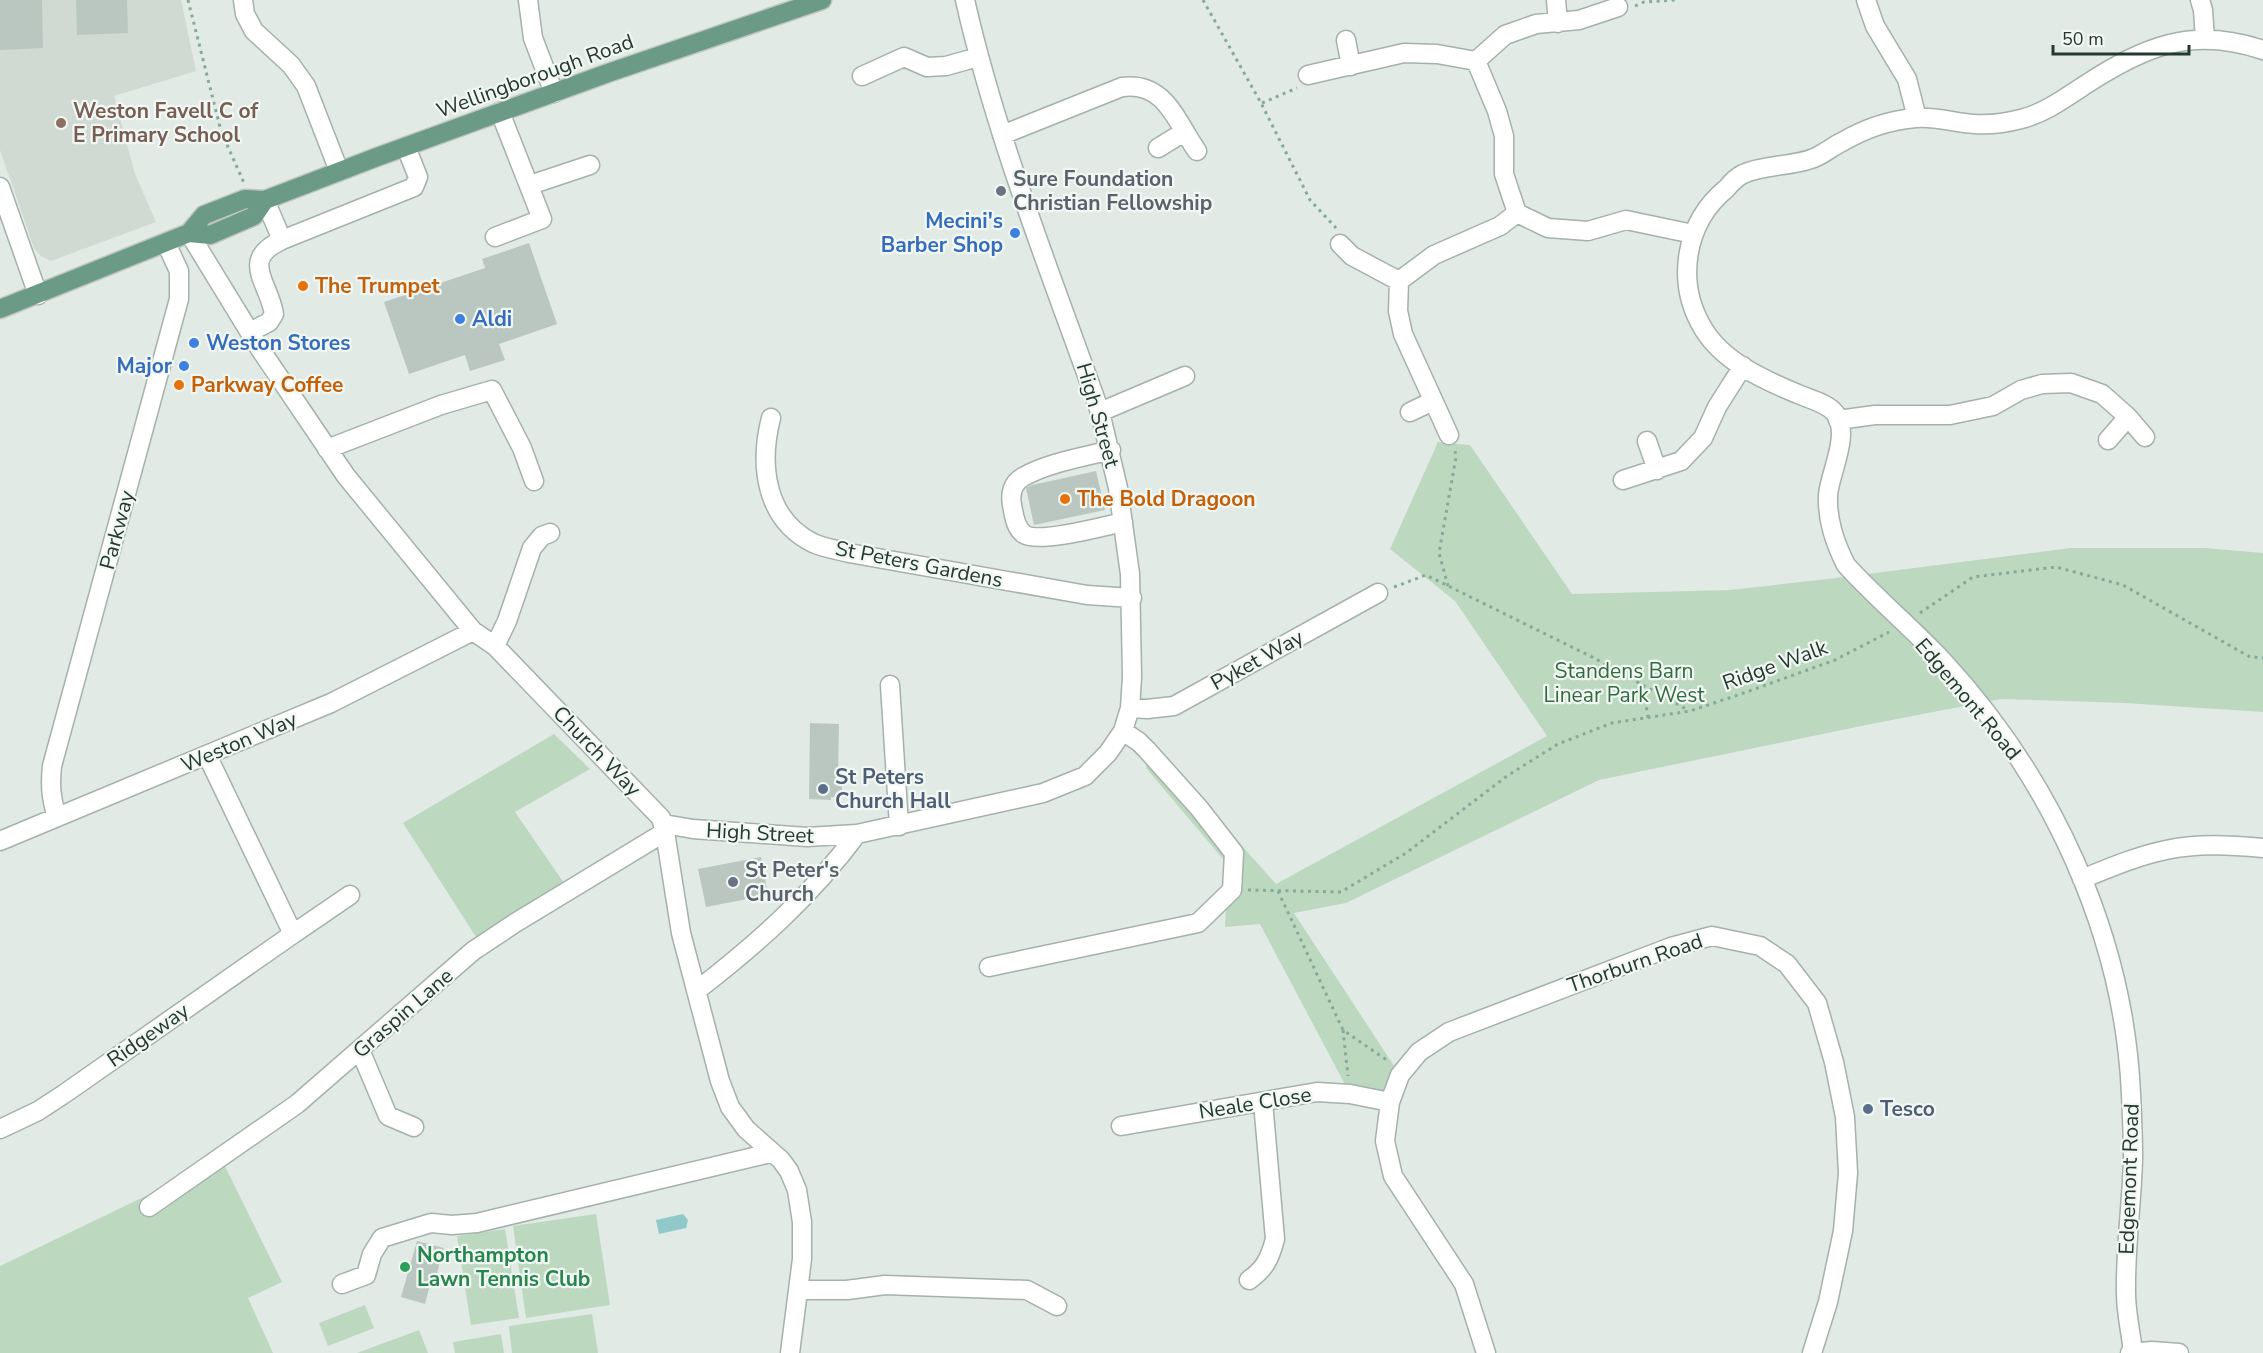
<svg xmlns="http://www.w3.org/2000/svg" width="2263" height="1353" font-family="'Nunito Sans',sans-serif">
  <style>
    .built { fill: #d0dad3 }
    .green { fill: #bcd9c0 }
    .water { fill: #8fc9c9 }
    .building { fill: #bac7c0 }
    .lines { fill: none; stroke-linecap: round; stroke-linejoin: round }
    .minor-casing { stroke: #a5b1ab; stroke-width: 21 }
    .major-casing { stroke: #bdc4c1; stroke-width: 21 }
    .path { stroke: #85aa99; stroke-width: 3; stroke-dasharray: 3 4.5; stroke-linecap: butt }
    .minor { stroke: #fff; stroke-width: 18 }
    .major { stroke: #6b9a87; stroke-width: 18 }
    .education-dot { fill: #8d6e63; stroke: #f1f7f3; stroke-width: 2 }
    .worship-dot { fill: #6b7280; stroke: #f1f7f3; stroke-width: 2 }
    .shop-dot { fill: #3f7fe0; stroke: #f1f7f3; stroke-width: 2 }
    .food-dot { fill: #e8710a; stroke: #f1f7f3; stroke-width: 2 }
    .service-dot { fill: #5c6f8a; stroke: #f1f7f3; stroke-width: 2 }
    .leisure-dot { fill: #2e9e5b; stroke: #f1f7f3; stroke-width: 2 }
    .labels { text-anchor: middle; dominant-baseline: central; stroke-width: 4.5; stroke-linejoin: round; paint-order: stroke }
    .street-label { font-size: 21px; fill: #243930; stroke: #f1f7f3 }
    .education-label { font-size: 21px; font-weight: bold; fill: #785e54; stroke: #f1f7f3; text-anchor: start }
    .worship-label { font-size: 21px; font-weight: bold; fill: #5b616d; stroke: #f1f7f3; text-anchor: start }
    .shop-label { font-size: 21px; font-weight: bold; fill: #366cbe; stroke: #f1f7f3; text-anchor: end }
    .food-label { font-size: 21px; font-weight: bold; fill: #c56008; stroke: #f1f7f3; text-anchor: start }
    .park-label { font-size: 21px; fill: #336b3f; stroke: #f1f7f3 }
    .service-label { font-size: 21px; font-weight: bold; fill: #4e5e75; stroke: #f1f7f3; text-anchor: start }
    .leisure-label { font-size: 21px; font-weight: bold; fill: #27864d; stroke: #f1f7f3; text-anchor: start }
  </style>
  <rect width="100%" height="100%" fill="#e1eae5"/>
  <!-- built -->
  <path class="built" d="M0,0H181L196,71L114,96L135,174L156,222L51,261L41,256L34,248L0,150Z"/>
  <!-- green -->
  <path class="green" d="M1438,442L1470,445L1572,594L1730,590L1828,579L2071,548H2205L2263,553V712L2125,703L2001,699L1866,725L1599,780L1346,903L1294,913L1400,1075L1390,1102L1350,1094L1260,924L1225,927L1228,865L1146,768L1150,743L1276,884L1547,736L1455,601L1390,549Z
    M554,734L590,769L515,812L564,883L478,940L403,823Z
    M218,1152L282,1282L248,1298L273,1353H0V1266L179,1180Z
    M596,1214L610,1305L526,1318L513,1226Z
    M505,1229L519,1318L471,1325L457,1236Z
    M365,1305L374,1328L328,1346L319,1323Z
    M592,1314L598,1353H512L509,1326Z
    M419,1330L428,1353H357Z
    M501,1334L504,1353H455L453,1342Z"/>
  <!-- water -->
  <path class="water" d="M683,1214L688,1220L686,1228L659,1234L656,1220Z"/>
  <!-- building -->
  <path class="building" d="M0,0H42L43,48L0,50Z
    M76,0H127L128,33L77,35Z
    M529,243L557,324L499,344L505,360L470,371L465,355L409,374L384,302L485,268L482,259Z
    M1096,471L1105,510L1034,525L1026,488L1032,485Z
    M810,723L839,724L838,777H842V798L831,797V800L809,799Z
    M761,857L768,895L706,907L698,869Z
    M417,1241L444,1248L436,1277H432L425,1304L401,1297Z"/>
  <g class="lines">
    <defs>
      <path id="minor" d="M243,0L245,14L254,31L291,65L306,86L339,171
        M528,0L533,38L554,93
        M1556,0L1558,23
        M1866,0L1875,26L1907,79L1917,118
        M2200,0L2203,10L2205,39
        M1346,40L1351,66
        M1476,61L1505,35L1536,24L1579,20L1618,7
        M1308,75L1404,53L1437,54L1476,61L1497,111L1504,136V174L1517,213
        M862,76L904,57L927,67L946,66L978,57
        M1002,135L1122,87C1165,81 1176,121 1197,151
        M1158,148L1184,132
        M530,185L590,165
        M0,187L38,295
        M265,200L282,240
        M189,233L260,349L346,476L473,631L495,646L661,818L665,832L681,933L720,1081L730,1107L746,1129L781,1160L789,1171L797,1190L802,1222V1259L790,1353
        M495,237L542,219L500,112
        M1340,244L1352,256L1399,281
        M250,332L269,322L274,314C269,282 239,260 282,240L414,187L418,177L406,147
        M1100,412L1185,376
        M1410,412L1433,401
        M771,418C759,465 765,519 813,543C824,548 838,550 849,553L1087,595L1132,598
        M1838,420L1875,415H1950L1993,406L2021,390L2042,384L2071,383L2102,394L2128,417L2145,437
        M1449,435L1403,334L1398,311L1399,281L1434,255L1500,226L1517,213L1548,228L1588,231L1626,220L1693,234
        M2108,440L2128,417
        M1647,441L1657,470
        M327,449L441,405L492,390L522,448L534,481
        M1111,450C1084,457 1047,463 1023,477C1012,483 1010,494 1012,505C1014,515 1015,528 1024,534C1038,544 1105,526 1123,522
        M1623,480L1681,461L1703,438L1717,407L1743,366
        M495,646L507,621L532,548L542,536L550,533
        M890,685L899,826
        M1130,708L1147,709L1174,706L1378,593
        M57,817C51,799 50,785 52,766L179,299V271L166,243
        M664,824L693,829L807,837L857,834L1043,793L1085,776L1108,753L1123,731L1130,708L1132,677L1130,574L1118,488L1100,412C1052,276 997,141 965,0
        M0,841L331,703L473,631
        M2082,879C2109,868 2137,856 2166,850C2197,843 2231,845 2263,848
        M293,934L350,895
        M989,967L1198,923L1232,890L1234,853L1199,808L1147,750L1139,742L1123,731
        M696,991C757,944 811,896 857,834
        M360,1050L388,1116L414,1127
        M1121,1126L1317,1092L1350,1094L1390,1102
        M0,1129L38,1111L64,1094L293,934L207,755
        M149,1207L297,1104L473,951L515,923L665,832
        M1249,1280C1265,1269 1270,1258 1275,1239L1263,1102
        M342,1284L366,1275L372,1254L382,1238L431,1223L452,1225L477,1223L770,1153
        M799,1290H847L885,1285L1027,1290L1057,1306
        M2133,1352C2131,1333 2126,1313 2126,1294C2125,1248 2132,1203 2133,1158C2133,1137 2132,1115 2131,1094C2124,934 2051,778 1943,661C1912,628 1877,599 1846,565C1835,543 1827,521 1828,495C1830,472 1851,434 1835,413C1827,403 1809,399 1798,394C1764,380 1724,362 1704,330C1675,283 1684,223 1727,188C1731,183 1737,177 1743,174C1765,164 1792,167 1814,158C1824,154 1833,146 1842,142C1864,129 1891,120 1916,118C1935,116 1955,123 1974,124C1989,125 2006,123 2021,119C2045,113 2065,98 2085,85C2145,46 2192,26 2263,50
        M1486,1353L1464,1284L1393,1176L1385,1141L1390,1102L1400,1075L1419,1052L1449,1032L1671,947L1712,936L1760,946L1787,964L1817,1003L1834,1062L1845,1117L1848,1173L1843,1231L1828,1302L1812,1353
        M2130,1353L2152,1351L2179,1353"/>
      <path id="major" d="M189,233L210,235L254,216L265,200
        M0,309L189,233L204,215L245,199L265,200L377,157L608,73L822,0"/>
    </defs>
    <!-- minor casing -->
    <use href="#minor" class="minor-casing"/>
    <!-- major casing -->
    <use href="#major" class="major-casing"/>
    <!-- path -->
    <path class="path" d="M188,0L221,131L244,183
      M1203,0L1261,103L1310,200L1336,228
      M1635,6L1644,2L1676,0
      M1262,103L1297,88
      M1448,586L1439,553L1456,457L1455,451
      M1394,587L1426,575L1594,658L1688,710
      M1920,613L1973,577L2056,567L2123,585L2250,657L2263,658
      M1643,685L1648,718
      M1248,890L1341,892L1406,853L1507,776L1558,744L1612,723L1690,711L1741,694L1835,660L1889,632
      M1278,891L1343,1030L1388,1061
      M1343,1030L1348,1076"/>
    <!-- minor -->
    <use href="#minor" class="minor"/>
    <!-- major -->
    <use href="#major" class="major"/>
  </g>
  <!-- markers -->
  <circle class="education-dot" cx="61" cy="123" r="6"/>
  <g class="worship-dot">
    <circle cx="1001" cy="191" r="6"/>
    <circle cx="733" cy="882" r="6"/>
  </g>
  <g class="shop-dot">
    <circle cx="1015" cy="233" r="6"/>
    <circle cx="460" cy="319" r="6"/>
    <circle cx="194" cy="343" r="6"/>
    <circle cx="184" cy="366" r="6"/>
  </g>
  <g class="food-dot">
    <circle cx="303" cy="286" r="6"/>
    <circle cx="179" cy="385" r="6"/>
    <circle cx="1065" cy="499" r="6"/>
  </g>
  <g class="service-dot">
    <circle cx="823" cy="789" r="6"/>
    <circle cx="1868" cy="1109" r="6"/>
  </g>
  <circle class="leisure-dot" cx="405" cy="1267" r="6"/>
  <g class="labels">
    <!-- street labels -->
    <g class="street-label">
      <text transform="translate(535 76) rotate(-20)">Wellingborough Road</text>
      <text transform="translate(1098 415) rotate(74)">High Street</text>
      <text transform="translate(117 530) rotate(-75)">Parkway</text>
      <text transform="translate(919 564) rotate(11)">St Peters Gardens</text>
      <text transform="translate(1257 660) rotate(-29)">Pyket Way</text>
      <text transform="translate(1775 665) rotate(-20)">Ridge Walk</text>
      <text transform="translate(1968 699) rotate(50)">Edgemont Road</text>
      <text transform="translate(239 742) rotate(-23)">Weston Way</text>
      <text transform="translate(597 751) rotate(46)">Church Way</text>
      <text transform="translate(760 833) rotate(3)">High Street</text>
      <text transform="translate(1635 963) rotate(-19)">Thorburn Road</text>
      <text transform="translate(403 1013) rotate(-41)">Graspin Lane</text>
      <text transform="translate(148 1035) rotate(-35)">Ridgeway</text>
      <text transform="translate(1255 1103) rotate(-9)">Neale Close</text>
      <text transform="translate(2129 1179) rotate(-88)">Edgemont Road</text>
    </g>
    <!-- education labels -->
    <g class="education-label">
      <text x="73" y="111">Weston Favell C of<tspan x="73" dy="24">E Primary School</tspan></text>
    </g>
    <!-- worship labels -->
    <g class="worship-label">
      <text x="1013" y="179">Sure Foundation<tspan x="1013" dy="24">Christian Fellowship</tspan></text>
      <text x="745" y="870">St Peter's<tspan x="745" dy="24">Church</tspan></text>
    </g>
    <!-- shop labels -->
    <g class="shop-label">
      <text x="1003" y="221">Mecini's<tspan x="1003" dy="24">Barber Shop</tspan></text>
      <text x="472" y="319" text-anchor="start">Aldi</text>
      <text x="206" y="343" text-anchor="start">Weston Stores</text>
      <text x="172" y="366">Major</text>
    </g>
    <!-- food labels -->
    <g class="food-label">
      <text x="315" y="286">The Trumpet</text>
      <text x="191" y="385">Parkway Coffee</text>
      <text x="1077" y="499">The Bold Dragoon</text>
    </g>
    <!-- park labels -->
    <g class="park-label">
      <text x="1624" y="671">Standens Barn<tspan x="1624" dy="24">Linear Park West</tspan></text>
    </g>
    <!-- service labels -->
    <g class="service-label">
      <text x="835" y="777">St Peters<tspan x="835" dy="24">Church Hall</tspan></text>
      <text x="1880" y="1109">Tesco</text>
    </g>
    <!-- leisure labels -->
    <g class="leisure-label">
      <text x="417" y="1255">Northampton<tspan x="417" dy="24">Lawn Tennis Club</tspan></text>
    </g>
  </g>
  <!-- scale -->
  <path d="M2053 45v9h136v-9" fill="none" stroke="#243930" stroke-width="3"/>
  <text x="2062" y="45" font-size="18" fill="#243930" stroke="#f1f7f3" stroke-width="4.5" paint-order="stroke">50 m</text>
</svg>
